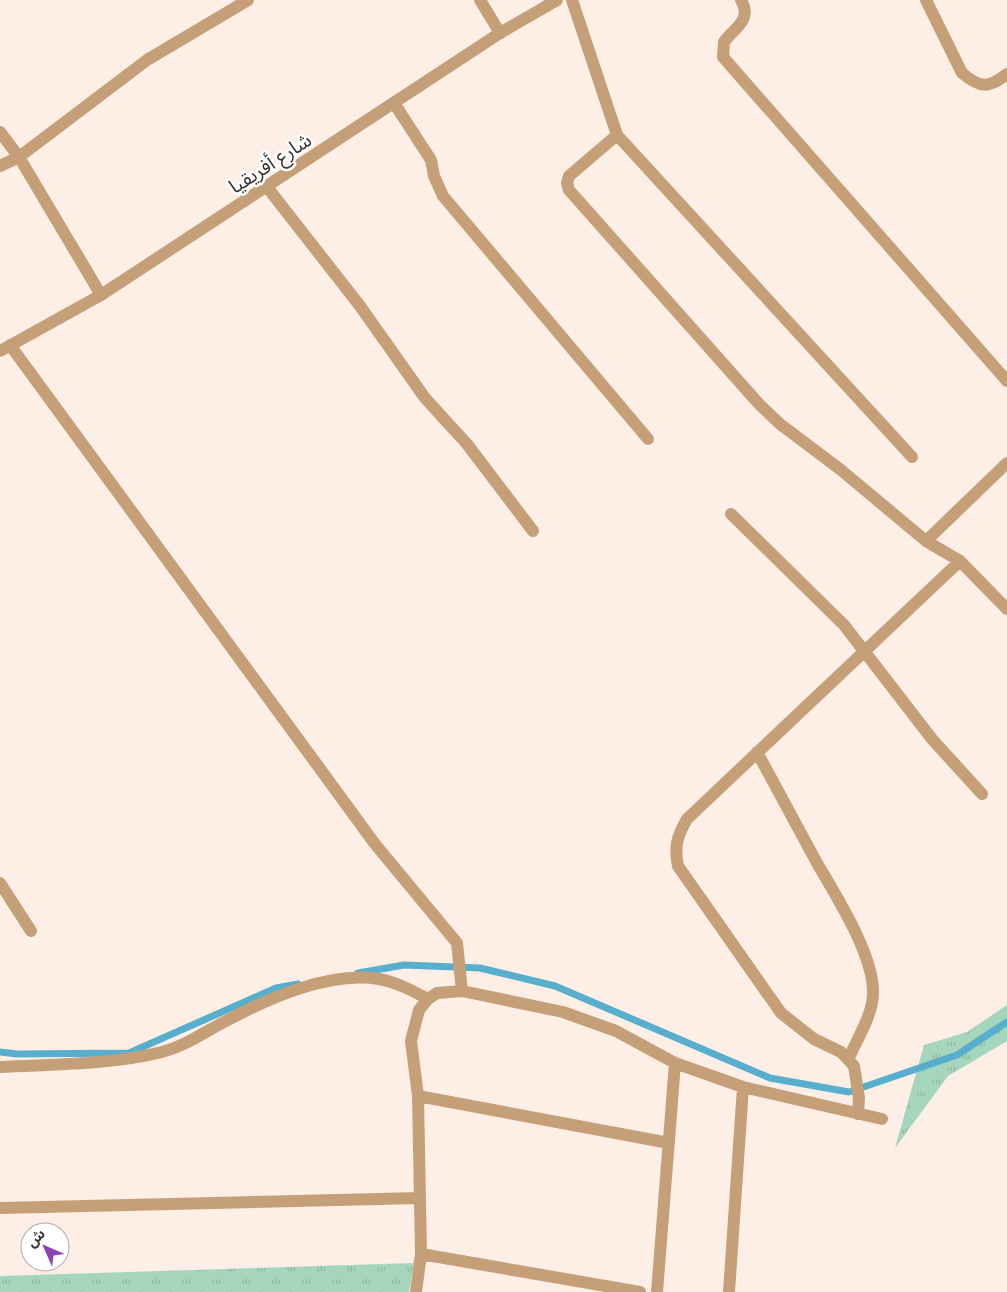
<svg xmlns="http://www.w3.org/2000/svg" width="1007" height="1292" font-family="'Zilla Slab','Noto Sans Arabic',serif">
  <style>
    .grass { fill: url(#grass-tufts) }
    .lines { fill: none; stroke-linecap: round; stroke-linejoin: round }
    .stream { stroke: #58aecd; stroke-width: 7 }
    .minor { stroke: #c59f78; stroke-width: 12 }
    .tertiary { stroke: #c59f78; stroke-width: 12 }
    .labels { text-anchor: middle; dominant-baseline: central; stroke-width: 5; stroke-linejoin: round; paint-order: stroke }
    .street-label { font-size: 20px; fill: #3b3532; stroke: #fff }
  </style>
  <defs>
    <pattern id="grass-tufts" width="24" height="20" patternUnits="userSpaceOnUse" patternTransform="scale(1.25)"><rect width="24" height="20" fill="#a5d5bc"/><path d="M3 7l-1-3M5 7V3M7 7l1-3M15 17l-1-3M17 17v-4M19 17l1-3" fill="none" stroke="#8fb7a2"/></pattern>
  </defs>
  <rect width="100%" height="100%" fill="#feefe6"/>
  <!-- grass -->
  <path class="grass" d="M1007,1005V1041L948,1076L895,1148L924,1045L967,1032Z
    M414,1263L409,1292H0V1276Z"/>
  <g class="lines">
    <!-- stream -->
    <path class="stream" d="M358,973L404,965L480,968L555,986L770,1078L849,1092L957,1055L1007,1022
      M0,1052L17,1054L129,1053L276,988L298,984"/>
    <!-- minor -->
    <path class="minor" d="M480,0L500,33
      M572,0L617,135L912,457
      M741,0C753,20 734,28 724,42L723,57L1007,381
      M926,0L962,73C980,88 988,89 1007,74
      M394,103L431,160L434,176L443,196L648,439
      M0,132L19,157L101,295
      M617,135L569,176L567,183L569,190L759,404L780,424L841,470L926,541L960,561L1007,609
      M0,166L19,157L147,60L248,0
      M267,187L360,306L425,398L467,444L533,531
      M10,345L375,844L457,943L462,991
      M731,514L844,625L932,739L982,794
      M926,541L1007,463
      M757,752C777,789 797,826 817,863C836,896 875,956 873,995C872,1016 857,1039 849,1058
      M0,883L31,931
      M0,1067C54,1064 110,1065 162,1052C185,1046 203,1033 224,1022C267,999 328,971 379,979C396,982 413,991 428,999
      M418,1096L669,1143
      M858,1114L859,1098L854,1066L841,1052L814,1039L781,1013L678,866C674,847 677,836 687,819L960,561
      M0,1208L419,1198
      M421,1254L640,1292
      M416,1292L421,1254L418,1096L411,1041L419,1010L428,999L437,993L462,991L563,1012L616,1031L675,1063L743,1087L882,1119
      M657,1292L675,1063
      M729,1292L743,1087"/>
    <!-- tertiary -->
    <path class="tertiary" d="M0,351L101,295L500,33L557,0"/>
  </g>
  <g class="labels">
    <!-- street labels -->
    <g class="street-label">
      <text transform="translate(270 163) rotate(-33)">شارع أفريقيا</text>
    </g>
  </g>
  <!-- north arrow -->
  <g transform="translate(45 1247) rotate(315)"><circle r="24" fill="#ffffff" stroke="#b1aead"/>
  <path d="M0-4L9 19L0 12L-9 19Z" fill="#8d41b3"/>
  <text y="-8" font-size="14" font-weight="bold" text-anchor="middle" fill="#3b3532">ش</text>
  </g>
</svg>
